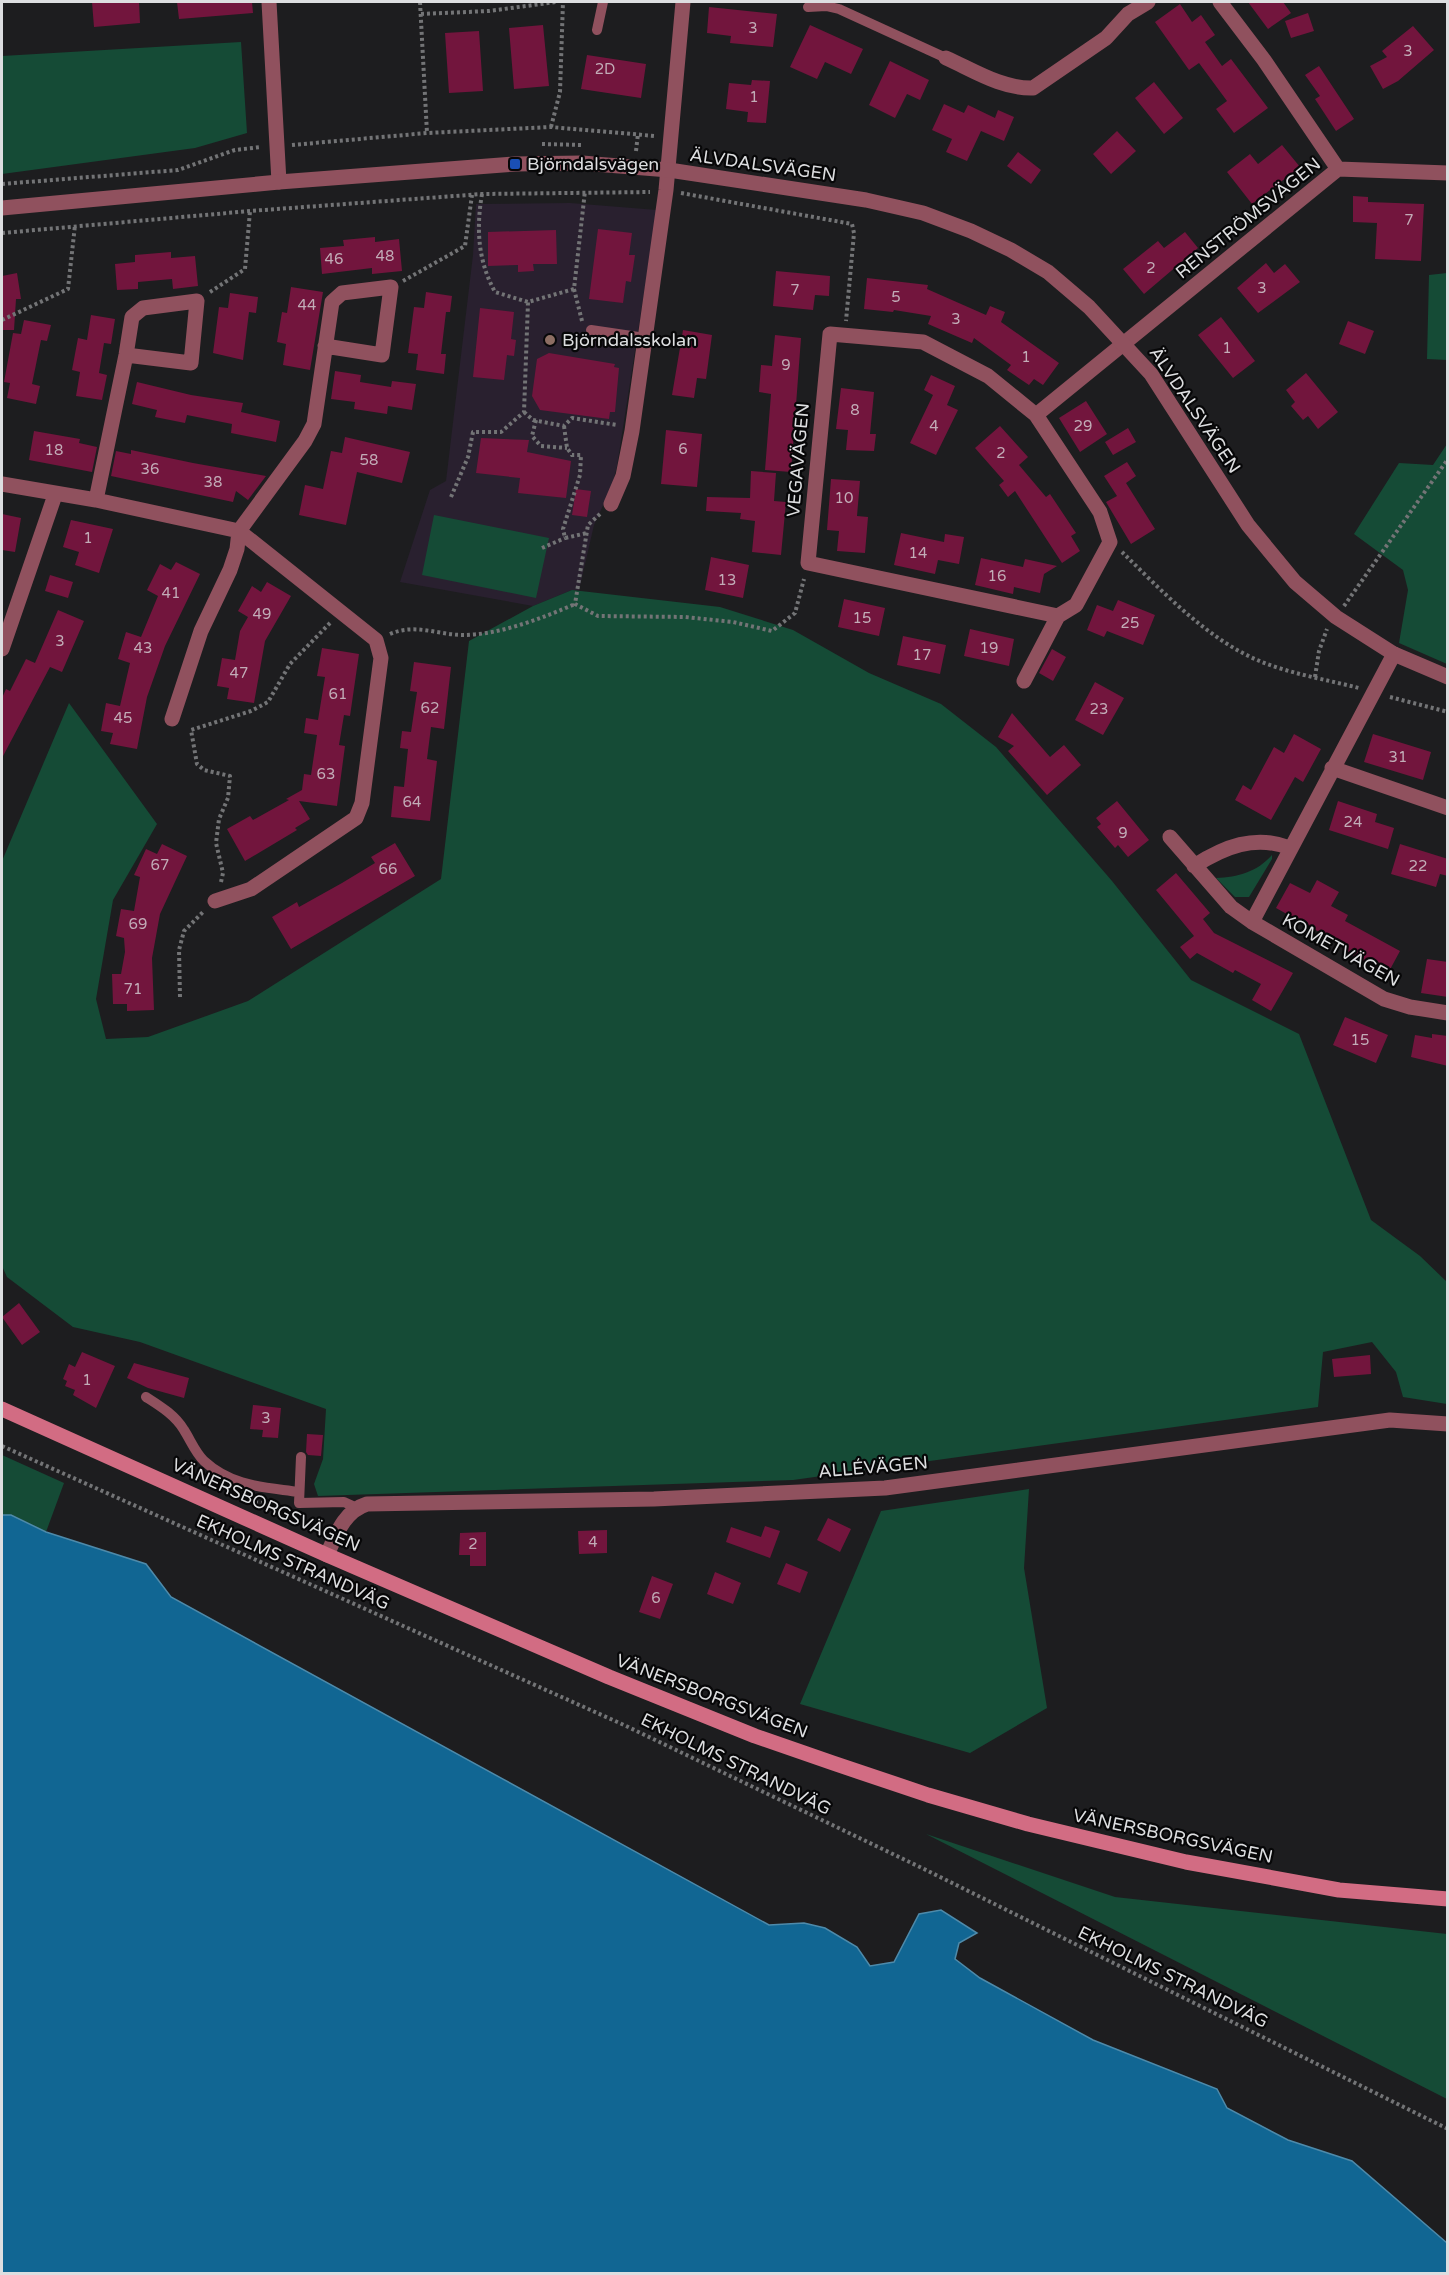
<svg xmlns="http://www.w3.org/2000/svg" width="1449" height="2275" font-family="'Varela Round',sans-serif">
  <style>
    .education { fill: #29202f }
    .green { fill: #154b36 }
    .water { fill: #116693; stroke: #4e8aaa; stroke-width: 1.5 }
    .building { fill: #72153d }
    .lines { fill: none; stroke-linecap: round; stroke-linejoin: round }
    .path { stroke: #737476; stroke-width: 4; stroke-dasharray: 3 3; stroke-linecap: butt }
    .service { stroke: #90515e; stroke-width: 10 }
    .minor { stroke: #90515e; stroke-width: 15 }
    .tertiary { stroke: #90515e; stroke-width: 15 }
    .secondary { stroke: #d26c83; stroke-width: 15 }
    .transit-dot { fill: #1a4fb4; stroke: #070708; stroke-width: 2 }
    .education-dot { fill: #8d6e63; stroke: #070708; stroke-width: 2 }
    .labels { text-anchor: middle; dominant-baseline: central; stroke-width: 4.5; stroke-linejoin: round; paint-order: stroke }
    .number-label { font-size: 15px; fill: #c2acb7 }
    .poi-label { font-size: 18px; fill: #dddee0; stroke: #070708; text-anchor: start }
    .street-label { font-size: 18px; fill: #dddee0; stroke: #070708 }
  </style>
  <rect width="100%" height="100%" fill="#1d1d1f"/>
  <!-- education -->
  <path class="education" d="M570,203L657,210L617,466L612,486L594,525L579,590H572L533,606L400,582L430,490L446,481L473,255L476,204Z"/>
  <!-- green -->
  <path class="green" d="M241,42L247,133L195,148L2,174V56Z
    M1447,273V360L1427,359L1429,275Z
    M1447,444V664L1399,643L1408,590L1403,570L1354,534L1399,463L1433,465Z
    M434,515L549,538L536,598L422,575Z
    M572,590L720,607L793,630L869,673L941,704L996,747L1112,881L1191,980L1299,1034L1371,1220L1420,1256L1447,1282V1404L1403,1397L1396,1372L1372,1342L1323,1352L1318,1407L793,1480L318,1496L314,1484L323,1459L326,1409L140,1342L73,1327L7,1277L2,1266V861L69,703L157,824L113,900L96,999L106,1039L148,1037L248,1001L441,879L469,641L533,606Z
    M1272,855V859L1249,897H1235L1216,878C1238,877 1257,872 1272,855Z
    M2,1455L64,1483L46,1532L11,1515H2Z
    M1029,1489L1024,1568L1047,1708L970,1753L800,1704L881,1511Z
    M926,1834L1115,1897L1447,1934V2099Z"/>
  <!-- water -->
  <path class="water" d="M2,1515H11L46,1532L146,1564L171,1597L769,1925L804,1923L825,1928L857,1947L870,1966L894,1962L919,1914L941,1910L977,1933L959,1943L955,1959L980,1978L1093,2040L1217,2089L1227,2108L1288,2140L1352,2161L1447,2243V2273H2Z"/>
  <!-- building -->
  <path class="building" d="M92,2H139L140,23L94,27Z
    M177,2H252L253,13L179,19Z
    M1248,2H1283L1291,13L1268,29Z
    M1180,4L1192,22L1201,15L1215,35L1205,42L1222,66L1231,59L1268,108L1234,133L1216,109L1227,101L1199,63L1189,70L1155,22Z
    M709,7L777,14L773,47L730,43L731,36L707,33Z
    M1308,13L1314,31L1291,38L1285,21Z
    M543,25L549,86L514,89L509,28Z
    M810,25L863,49L851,74L825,62L817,79L790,67Z
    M1413,26L1434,50L1398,81L1383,89L1370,66L1387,57L1382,51Z
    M479,31L483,91L449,93L445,33Z
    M587,55L646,64L641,98L581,89Z
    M890,61L929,80L920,100L907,94L895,118L869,105Z
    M1319,66L1354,119L1336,131L1315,99L1320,96L1305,75Z
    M752,80L770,81L766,123L747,122L748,112L726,109L729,83L751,85Z
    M1154,82L1183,118L1164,134L1135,98Z
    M944,104L964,113L968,105L995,118L998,110L1014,117L1004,141L981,131L967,161L946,152L952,139L932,130Z
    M1117,131L1136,151L1111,174L1093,154Z
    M1282,145L1300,167L1252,204L1227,172L1250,154L1258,164Z
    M1018,152L1041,170L1031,184L1007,166Z
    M1353,196L1368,197V202L1424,204L1421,261L1375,259L1377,223L1353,222Z
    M598,229L632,233L629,255H635L631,282L626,281L623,303L589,299Z
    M556,230L557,264H533L534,271L518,272V265L488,266V232Z
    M1185,232L1198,248L1144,294L1123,269L1158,241L1164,248Z
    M375,237V242L399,239L402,271L372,274V268L322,274L320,248L344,246L343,240Z
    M171,252V258L195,256L198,286L173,289L172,279L138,282V289L117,290L115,264L135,262V255Z
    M1266,263L1274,273L1285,264L1300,282L1258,313L1237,288Z
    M776,271L830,276L829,296L815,295L813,310L773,306Z
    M17,273L21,299H16L14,330H2V276Z
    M867,278L928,285L927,289L986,315L990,306L1005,312L1001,322L1059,363L1043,385L1034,379L1029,385L1007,370L1011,365L974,338L972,343L928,324L931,316L894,310L893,312L864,309Z
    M291,287L323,292L310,370L283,365L286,344L277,342L282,312L287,313Z
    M426,292L452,296L450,312H446L441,354H446L444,374L416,370L418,354L408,353L414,307L424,308Z
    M230,293L258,297L256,313L249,312L243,360L213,353L219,307L228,308Z
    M480,308L514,312L511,339L516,340L514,356L507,355L504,380L473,377Z
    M91,315L115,319L111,344L104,343L99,373L107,375L102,400L76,396L80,372L72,370L78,338L87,340Z
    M1221,317L1255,361L1233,378L1198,335Z
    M24,320L51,325L47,341L41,340L32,384L40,386L36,404L7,398L10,383L4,382L13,333L21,334Z
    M1348,321L1374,331L1365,354L1339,344Z
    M683,330L712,335L706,379L697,378L694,398L672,395Z
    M775,335L801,338L791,472L765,470L771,394L759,392L761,365L772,366Z
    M549,353L615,364L614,367L619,368L615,412H610L609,419L540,410L532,396L537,359Z
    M335,371L361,375L360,382L391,387L392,381L416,384L412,410L388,406L387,414L354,409L355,402L331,399Z
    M1306,373L1338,412L1318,429L1308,416L1303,420L1291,406L1295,402L1286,390Z
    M931,375L955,386L947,405L958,410L936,455L910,443L933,395L924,390Z
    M137,382L191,395L243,403L241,412L280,421L276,442L231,433L232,424L187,415L185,423L155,417L157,410L132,404Z
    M841,388L874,392L870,434H876L874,451L846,450L848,430L836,429Z
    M1086,401L1107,434L1080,452L1059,418Z
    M1000,426L1028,457L1019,465L1046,497L1050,494L1076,533L1071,536L1080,551L1062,563L1015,491L1008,497L999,485L1004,481L975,448Z
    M1128,428L1136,442L1113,455L1105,442Z
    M666,430L702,434L697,487L661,484Z
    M34,431L80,439L79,443L97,447L92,472L29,460Z
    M345,437L410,452L402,483L357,472L346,525L299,515L305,485L323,489L331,451L342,453Z
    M481,438L529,440L527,452L571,461L566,498L518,493L520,478L476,473Z
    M131,450L193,463L266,476L248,500L236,491L233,502L111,476L116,451L131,454Z
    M1127,462L1136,476L1126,483L1155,529L1131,544L1106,502L1117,496L1104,476Z
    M751,471L776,473L774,501L786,502L781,555L752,552L755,521L740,519L741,513L706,511L707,497L750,498Z
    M831,479L860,481L857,516L868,517L865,553L837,551L839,531L827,530Z
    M576,489L591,491L587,517L572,515Z
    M2,514L21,518L15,552L2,550Z
    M71,520L113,529L99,573L75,565L79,552L63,547Z
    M901,533L944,542L945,534L964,537L959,564L938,560L935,574L894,565Z
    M711,557L749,565L743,598L705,590Z
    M981,558L1023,567L1025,559L1057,566L1044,574L1040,593L1014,587L1013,594L975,585Z
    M176,562L200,574L165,646L147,697L137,749L110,744L113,733L101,731L106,703L120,706L130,663L118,659L126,632L141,637L158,596L147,590L160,564L171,570Z
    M50,575L73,582L68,598L45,591Z
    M267,582L291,596L265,641L254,703L227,699L229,688L217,686L222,658L235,660L240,631L248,617L238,611L252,586L261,592Z
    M844,599L885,608L879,636L838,627Z
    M1118,600L1155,615L1143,645L1107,631L1104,637L1087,630L1097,605L1113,611Z
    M58,610L84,621L62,672L50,667L2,758V698L6,689L10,691L26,659L35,663Z
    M970,629L1014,639L1009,666L964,656Z
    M903,636L946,645L940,674L897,665Z
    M322,648L359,654L350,716L344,715L339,745L345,746L337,806L299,801L310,819L295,828L297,830L245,861L227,829L250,816L253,820L289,800L286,799L302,790L304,774L311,775L317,735L304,733L306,718L318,720L325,677L317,676Z
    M1052,649L1066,657L1053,681L1039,673Z
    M414,662L451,667L444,729L431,727L427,759L437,761L430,821L391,817L394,786L404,787L408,749L400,748L402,731L411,732L417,692L410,691Z
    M1095,682L1124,698L1103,735L1075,720Z
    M1012,713L1050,757L1064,745L1081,765L1047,795L1008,751L1014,746L998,737Z
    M1294,734L1321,749L1303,782L1295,777L1271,820L1235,800L1243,785L1251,790L1274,747L1284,753Z
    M1373,734L1431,752L1423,780L1364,762Z
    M1117,801L1149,840L1128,857L1118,845L1115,848L1097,827L1101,824L1096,818Z
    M1338,801L1377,814L1375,822L1394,828L1388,849L1329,830Z
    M395,843L415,876L291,949L272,917L297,902L299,907L342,883L375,863L371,857Z
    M162,844L187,856L160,914L152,958L154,1010L127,1011V1004H113L112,974H121L125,952L124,938L116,936L121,909L134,911L140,877L134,875L146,849L157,854Z
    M1400,844L1448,859V876L1440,874L1436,887L1391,874Z
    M1176,873L1210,913L1203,919L1214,933L1293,973L1271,1011L1252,1000L1261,984L1235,970L1233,973L1197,953L1190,959L1180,947L1194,936L1156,890Z
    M1317,880L1339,892L1331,906L1348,915L1345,921L1400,951L1387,975L1346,952L1348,948L1276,908L1290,883L1310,893Z
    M1427,959L1448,962V997L1421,993Z
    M1345,1017L1388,1035L1376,1063L1333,1045Z
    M1432,1034L1448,1036V1066L1411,1057L1415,1035L1432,1038Z
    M19,1303L40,1332L22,1345L2,1317Z
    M82,1352L115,1366L96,1408L73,1395L75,1390L65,1386L67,1381L63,1379L69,1364L75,1367Z
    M1370,1355L1371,1374L1334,1377L1332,1359Z
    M134,1363L189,1378L184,1398L148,1388L127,1378Z
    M253,1405L281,1408L278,1438L262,1437L263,1430L250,1429Z
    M307,1434L323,1435L321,1456L308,1455L306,1452Z
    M828,1518L851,1529L840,1552L817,1540Z
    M765,1526L780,1531L770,1558L726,1542L731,1527L761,1537Z
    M607,1530V1553L579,1554L578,1531Z
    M486,1532V1566H470V1555H459L460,1533Z
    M786,1563L808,1572L800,1593L777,1584Z
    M715,1572L741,1583L733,1604L707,1594Z
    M652,1576L673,1584L660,1619L639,1612Z"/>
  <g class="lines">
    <!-- path -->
    <path class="path" d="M420,2L427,133
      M421,14L489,11L556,2
      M551,127L560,92L563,2
      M542,144L582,145
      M292,145L427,133L551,127L655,136
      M636,151L638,134
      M2,184L178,170L235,150L261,147
      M681,193L852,224L854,233L846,321
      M482,194C476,229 478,261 495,292L528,302L574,289
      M2,233L250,211L482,194L650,192
      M403,281L465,246L472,195
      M210,292L245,269L250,211
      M2,320L68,289L75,225
      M582,321L574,289L585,191
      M524,412L533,420L564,426L572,418L617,425
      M536,420L532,436L541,446L567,448
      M564,426L567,448L572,455H581L580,475L563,529L565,538L587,533
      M451,497L468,457L473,432H501L524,412L528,302
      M600,514L588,525L575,604L598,616L685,617L733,622L772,631L795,613L804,579
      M542,548L565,538
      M1122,552C1162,591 1209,641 1262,662C1292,674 1328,680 1359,688
      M1344,606L1448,459
      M390,634C415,623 438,635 463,635C499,635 543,618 575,604
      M1315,677L1319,651L1327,629
      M1390,697L1448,712
      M221,882L223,873L216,843L219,819L228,798L230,776L204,770L197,764L191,730L251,711L268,702L290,664L330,623
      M180,997L179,950L184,931L204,911
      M2,1446L624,1725L924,1869L1448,2129
      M255,1502L271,1504"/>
    <!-- service -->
    <path class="service" d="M808,7L826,6L839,9L946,58
      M597,30L603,2
      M591,330L645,338
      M146,1397C160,1406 175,1415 184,1430C191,1441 195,1452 204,1461C232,1487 265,1487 299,1492
      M301,1457L299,1503L344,1502L355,1507"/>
    <!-- minor -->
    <path class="minor" d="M269,2L279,182
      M1220,2L1264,60L1338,169
      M946,58C973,70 1002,89 1033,88L1106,38L1128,14L1148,2
      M830,334L923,342L988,376L1036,415L1100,512L1110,542L1076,605L1058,616L808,563Z
      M1036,415L1338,169L1448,173
      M2,484L96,500L239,531L376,640L381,658L362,803L356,818L251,889L215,901
      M96,500L126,355L132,317L143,308L197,301L191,363L126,355
      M611,504L623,476L632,431L666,190L683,2
      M2,649L55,495
      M1024,681L1058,616
      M172,719L201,631L230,570L237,549L239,531L305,441L314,424L332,302L342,293L391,287L382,355L325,346
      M1332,768L1448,808
      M1170,837L1231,907L1252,922L1384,999L1410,1007L1448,1013
      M1194,866C1224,847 1255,834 1290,848
      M1252,922L1394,654
      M327,1555C336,1535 344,1511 367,1504L654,1499L885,1488L1390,1420L1448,1424"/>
    <!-- tertiary -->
    <path class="tertiary" d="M2,208L279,182L515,164L582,163L669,170L866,200L923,213L971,231L1011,250L1048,272L1089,307L1151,374L1248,525L1295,582L1336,617L1394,654L1448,677"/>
    <!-- secondary -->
    <path class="secondary" d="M2,1409L327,1555L609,1677L755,1736L833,1763L928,1795L1028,1824L1186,1862L1339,1890L1448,1899"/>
  </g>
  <!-- markers -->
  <rect class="transit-dot" x="509" y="158" width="12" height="12" rx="3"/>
  <circle class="education-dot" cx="550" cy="340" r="6"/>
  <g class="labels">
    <!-- number labels -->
    <g class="number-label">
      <text x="753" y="28">3</text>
      <text x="1408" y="51">3</text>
      <text x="605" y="69">2D</text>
      <text x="754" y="97">1</text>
      <text x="1409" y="220">7</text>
      <text x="385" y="256">48</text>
      <text x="334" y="259">46</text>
      <text x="1151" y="268">2</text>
      <text x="1262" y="288">3</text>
      <text x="795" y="290">7</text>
      <text x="896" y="297">5</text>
      <text x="307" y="305">44</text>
      <text x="956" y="319">3</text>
      <text x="1227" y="348">1</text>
      <text x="1026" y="357">1</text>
      <text x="786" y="365">9</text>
      <text x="855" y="410">8</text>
      <text x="934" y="426">4</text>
      <text x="1083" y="426">29</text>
      <text x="683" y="449">6</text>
      <text x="54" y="450">18</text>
      <text x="1001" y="453">2</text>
      <text x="369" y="460">58</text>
      <text x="150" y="469">36</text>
      <text x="213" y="482">38</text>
      <text x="844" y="498">10</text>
      <text x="88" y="538">1</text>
      <text x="918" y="553">14</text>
      <text x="997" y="576">16</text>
      <text x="727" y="580">13</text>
      <text x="171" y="593">41</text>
      <text x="262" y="614">49</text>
      <text x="862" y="618">15</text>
      <text x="1130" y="623">25</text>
      <text x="60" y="641">3</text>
      <text x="143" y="648">43</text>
      <text x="989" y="648">19</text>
      <text x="922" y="655">17</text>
      <text x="239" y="673">47</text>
      <text x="338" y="694">61</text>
      <text x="430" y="708">62</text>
      <text x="1099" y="709">23</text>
      <text x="123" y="718">45</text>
      <text x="1398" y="757">31</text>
      <text x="326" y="774">63</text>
      <text x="412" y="802">64</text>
      <text x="1353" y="822">24</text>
      <text x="1123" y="833">9</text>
      <text x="160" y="865">67</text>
      <text x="1418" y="866">22</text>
      <text x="388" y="869">66</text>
      <text x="138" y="924">69</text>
      <text x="133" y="989">71</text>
      <text x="1360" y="1040">15</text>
      <text x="87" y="1380">1</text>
      <text x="266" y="1418">3</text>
      <text x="593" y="1542">4</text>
      <text x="473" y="1544">2</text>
      <text x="656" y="1598">6</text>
    </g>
    <!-- poi labels -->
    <g class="poi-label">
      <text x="527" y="164">Björndalsvägen</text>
      <text x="562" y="340">Björndalsskolan</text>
    </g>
    <!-- street labels -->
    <g class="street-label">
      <text transform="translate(763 165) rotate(8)">ÄLVDALSVÄGEN</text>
      <text transform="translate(1248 218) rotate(-39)">RENSTRÖMSVÄGEN</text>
      <text transform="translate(1195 410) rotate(56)">ÄLVDALSVÄGEN</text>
      <text transform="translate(798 460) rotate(-85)">VEGAVÄGEN</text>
      <text transform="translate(1341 950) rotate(29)">KOMETVÄGEN</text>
      <text transform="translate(873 1467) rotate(-5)">ALLÉVÄGEN</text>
      <text transform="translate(266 1505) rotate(24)">VÄNERSBORGSVÄGEN</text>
      <text transform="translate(293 1562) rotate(24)">EKHOLMS STRANDVÄG</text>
      <text transform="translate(712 1696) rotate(21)">VÄNERSBORGSVÄGEN</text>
      <text transform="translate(736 1764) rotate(26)">EKHOLMS STRANDVÄG</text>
      <text transform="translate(1173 1836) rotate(12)">VÄNERSBORGSVÄGEN</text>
      <text transform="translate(1173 1977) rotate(26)">EKHOLMS STRANDVÄG</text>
    </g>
  </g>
  <!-- border -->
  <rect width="1449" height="2275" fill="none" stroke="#dddee0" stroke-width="6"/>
</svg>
